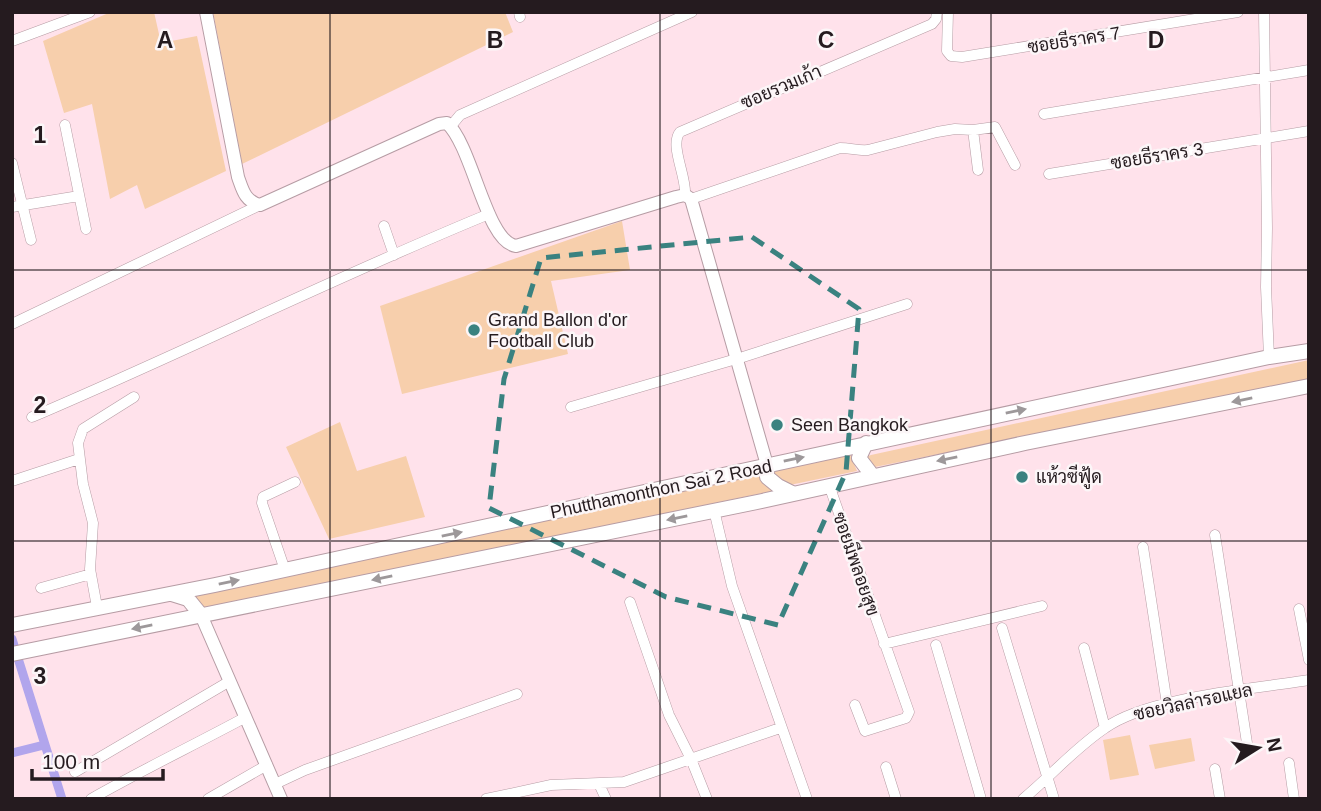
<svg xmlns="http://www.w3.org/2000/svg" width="1321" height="811" font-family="Arial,Sarabun,sans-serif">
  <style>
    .green { fill: #f7cfac }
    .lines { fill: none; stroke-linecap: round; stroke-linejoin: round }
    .canal { stroke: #b1a5ec; stroke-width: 9 }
    .minor-casing { stroke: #b69ca4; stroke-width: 11 }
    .tertiary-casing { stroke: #b69ca4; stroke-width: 14 }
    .secondary-casing { stroke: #b69ca4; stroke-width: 16 }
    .minor { stroke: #fff; stroke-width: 10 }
    .tertiary { stroke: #fff; stroke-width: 12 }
    .secondary { stroke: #fff; stroke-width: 14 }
    .oneway { fill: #9d989a }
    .marked { fill: none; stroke: #3a8280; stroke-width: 5; stroke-dasharray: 14 9; stroke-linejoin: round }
    .grid { fill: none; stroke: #251b1f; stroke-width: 2; stroke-opacity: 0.55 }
    .poi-dot { fill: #3a8280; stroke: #fcf6f8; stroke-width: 2.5 }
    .labels { text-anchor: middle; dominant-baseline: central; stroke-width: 5; stroke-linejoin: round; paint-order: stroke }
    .street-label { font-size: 18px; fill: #251b1f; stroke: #fcf6f8 }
    .poi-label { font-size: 18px; fill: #251b1f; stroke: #fcf6f8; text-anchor: start }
    .grid-label { font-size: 23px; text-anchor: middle; font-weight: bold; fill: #251b1f; stroke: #fcf6f8; stroke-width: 5; stroke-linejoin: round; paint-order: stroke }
  </style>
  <rect width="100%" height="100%" fill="#ffe2eb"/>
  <!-- green -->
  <path class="green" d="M111,12H154L161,43L197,36L226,171L145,209L137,185L110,199L92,104L64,113L43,41Z
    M213,12H505L513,32L242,164Z
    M622,221L630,270L551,281L568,354L402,394L380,306Z
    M1309,360V379L875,467L868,466L863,458L871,455Z
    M340,422L357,471L406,456L425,517L329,539L286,447Z
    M850,454L857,471L785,486L773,474L778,469Z
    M758,475L773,491L204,609L193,594Z
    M1130,735L1139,775L1110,780L1103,740Z
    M1191,738L1195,761L1155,769L1149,745Z"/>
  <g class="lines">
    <!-- canal -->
    <path class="canal" d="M12,639L62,799
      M12,753L44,745"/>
    <defs>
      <path id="minor" d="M519,12L520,17
        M948,12L947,51L951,56L962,57L1238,12
        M1264,12L1267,228L1266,287L1269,357
        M12,41L90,12
        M1044,114L1309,70
        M65,125L86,229
        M451,126L460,115L692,12
        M973,130L995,127L1015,165
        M12,163L31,240
        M1049,174L1309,131
        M685,195C687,177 669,145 680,132L932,24L936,19L937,12
        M691,199L840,148C851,148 858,151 868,150L937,132L955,129L973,130L978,170
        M12,207L79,196
        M384,226L394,255
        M12,324L260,205
        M571,407L743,357L907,304
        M32,417C185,352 335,277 489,214
        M12,481L79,459
        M829,485L909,712L906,718L865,731L855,705
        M714,510L732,586L807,799
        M1215,535L1247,743
        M1143,547L1167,704
        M285,570L262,503L263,497L295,482
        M41,588L91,574
        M630,602L669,715L691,759L707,799
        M97,607L90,569L93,523L83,484L78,443L83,429L134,397
        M1299,609L1309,660
        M1002,628L1054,799
        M884,644L1042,606
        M936,645L981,799
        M1084,648L1105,728
        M1289,763L1294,799
        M886,767L896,799
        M1215,769L1220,799
        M75,772L230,681
        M275,784L305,770L517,694
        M599,784L606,799
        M91,799C142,770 194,745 246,717
        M208,799L267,765
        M486,799L551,785L624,782L780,728
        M1023,799C1051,776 1075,748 1105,728C1148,697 1254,689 1309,680"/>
      <path id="tertiary" d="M206,12L238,177C243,191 245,201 260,205L439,124L447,123C473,147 486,242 516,246L676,197L685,195L691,199L767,465
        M201,615L281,799"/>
      <path id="secondary" d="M866,443L859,458L872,475
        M767,465V477L778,486L792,493
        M172,594L188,599L201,615
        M12,625L215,585L1269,357L1309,351
        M12,654L762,501L1025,443L1309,386"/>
    </defs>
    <!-- minor casing -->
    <use href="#minor" class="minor-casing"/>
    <!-- tertiary casing -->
    <use href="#tertiary" class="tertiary-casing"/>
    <!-- secondary casing -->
    <use href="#secondary" class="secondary-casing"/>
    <!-- minor -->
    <use href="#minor" class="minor"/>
    <!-- tertiary -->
    <use href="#tertiary" class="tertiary"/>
    <!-- secondary -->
    <use href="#secondary" class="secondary"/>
  </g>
  <!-- one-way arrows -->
  <defs><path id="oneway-solid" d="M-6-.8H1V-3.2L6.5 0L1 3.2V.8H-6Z" transform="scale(1.75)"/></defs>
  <g class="oneway">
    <use href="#oneway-solid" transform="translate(1242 400) rotate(168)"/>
    <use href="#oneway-solid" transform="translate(1016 411) rotate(-12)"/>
    <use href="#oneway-solid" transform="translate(794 459) rotate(-12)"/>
    <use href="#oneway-solid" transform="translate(947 459) rotate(168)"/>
    <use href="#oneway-solid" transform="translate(677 518) rotate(168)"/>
    <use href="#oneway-solid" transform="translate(452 534) rotate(-12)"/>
    <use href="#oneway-solid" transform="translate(382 578) rotate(168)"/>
    <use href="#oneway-solid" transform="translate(229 582) rotate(-12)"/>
    <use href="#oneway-solid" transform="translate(142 627) rotate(169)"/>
  </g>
  <!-- marked area -->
  <path class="marked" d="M752,237L859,309L846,472L778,625L666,597L489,508L504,379L541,258Z"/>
  <!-- grid -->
  <path class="grid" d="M330,12V799M660,12V799M991,12V799M12,270H1309M12,541H1309"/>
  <!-- markers -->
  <g class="poi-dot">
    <circle cx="474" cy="330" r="7"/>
    <circle cx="777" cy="425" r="7"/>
    <circle cx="1022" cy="477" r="7"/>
  </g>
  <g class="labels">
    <!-- street labels -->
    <g class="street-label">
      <text transform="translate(1074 40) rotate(-9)">ซอยธีราคร 7</text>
      <text transform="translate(781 87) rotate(-23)">ซอยรวมเก้า</text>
      <text transform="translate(1157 156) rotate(-9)">ซอยธีราคร 3</text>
      <text transform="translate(661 489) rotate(-12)">Phutthamonthon Sai 2 Road</text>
      <text transform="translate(856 564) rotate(71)">ซอยมีพลอยสุข</text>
      <text transform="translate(1193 702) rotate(-12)">ซอยวิลล่ารอแยล</text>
    </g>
    <!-- poi labels -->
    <g class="poi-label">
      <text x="488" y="320">Grand Ballon d'or<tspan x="488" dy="21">Football Club</tspan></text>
      <text x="791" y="425">Seen Bangkok</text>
      <text x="1036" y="477">แห้วซีฟู้ด</text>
    </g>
  </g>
  <g class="grid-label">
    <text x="165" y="48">A</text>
    <text x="495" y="48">B</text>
    <text x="826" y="48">C</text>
    <text x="1156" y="48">D</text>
    <text x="40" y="143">1</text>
    <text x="40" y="413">2</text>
    <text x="40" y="684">3</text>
  </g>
  <!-- border -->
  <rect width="1321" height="811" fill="none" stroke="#251b1f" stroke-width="28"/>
  <!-- north arrow -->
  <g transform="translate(1258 748) rotate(79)" stroke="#fcf6f8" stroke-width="5" paint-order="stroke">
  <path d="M0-5L12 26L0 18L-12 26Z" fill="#251b1f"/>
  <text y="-10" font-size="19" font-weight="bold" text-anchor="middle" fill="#251b1f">N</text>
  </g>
  <!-- scale -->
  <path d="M32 769v10h131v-10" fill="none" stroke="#251b1f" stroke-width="3.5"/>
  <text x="42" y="769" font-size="21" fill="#251b1f" stroke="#fcf6f8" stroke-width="5" paint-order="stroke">100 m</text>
</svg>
